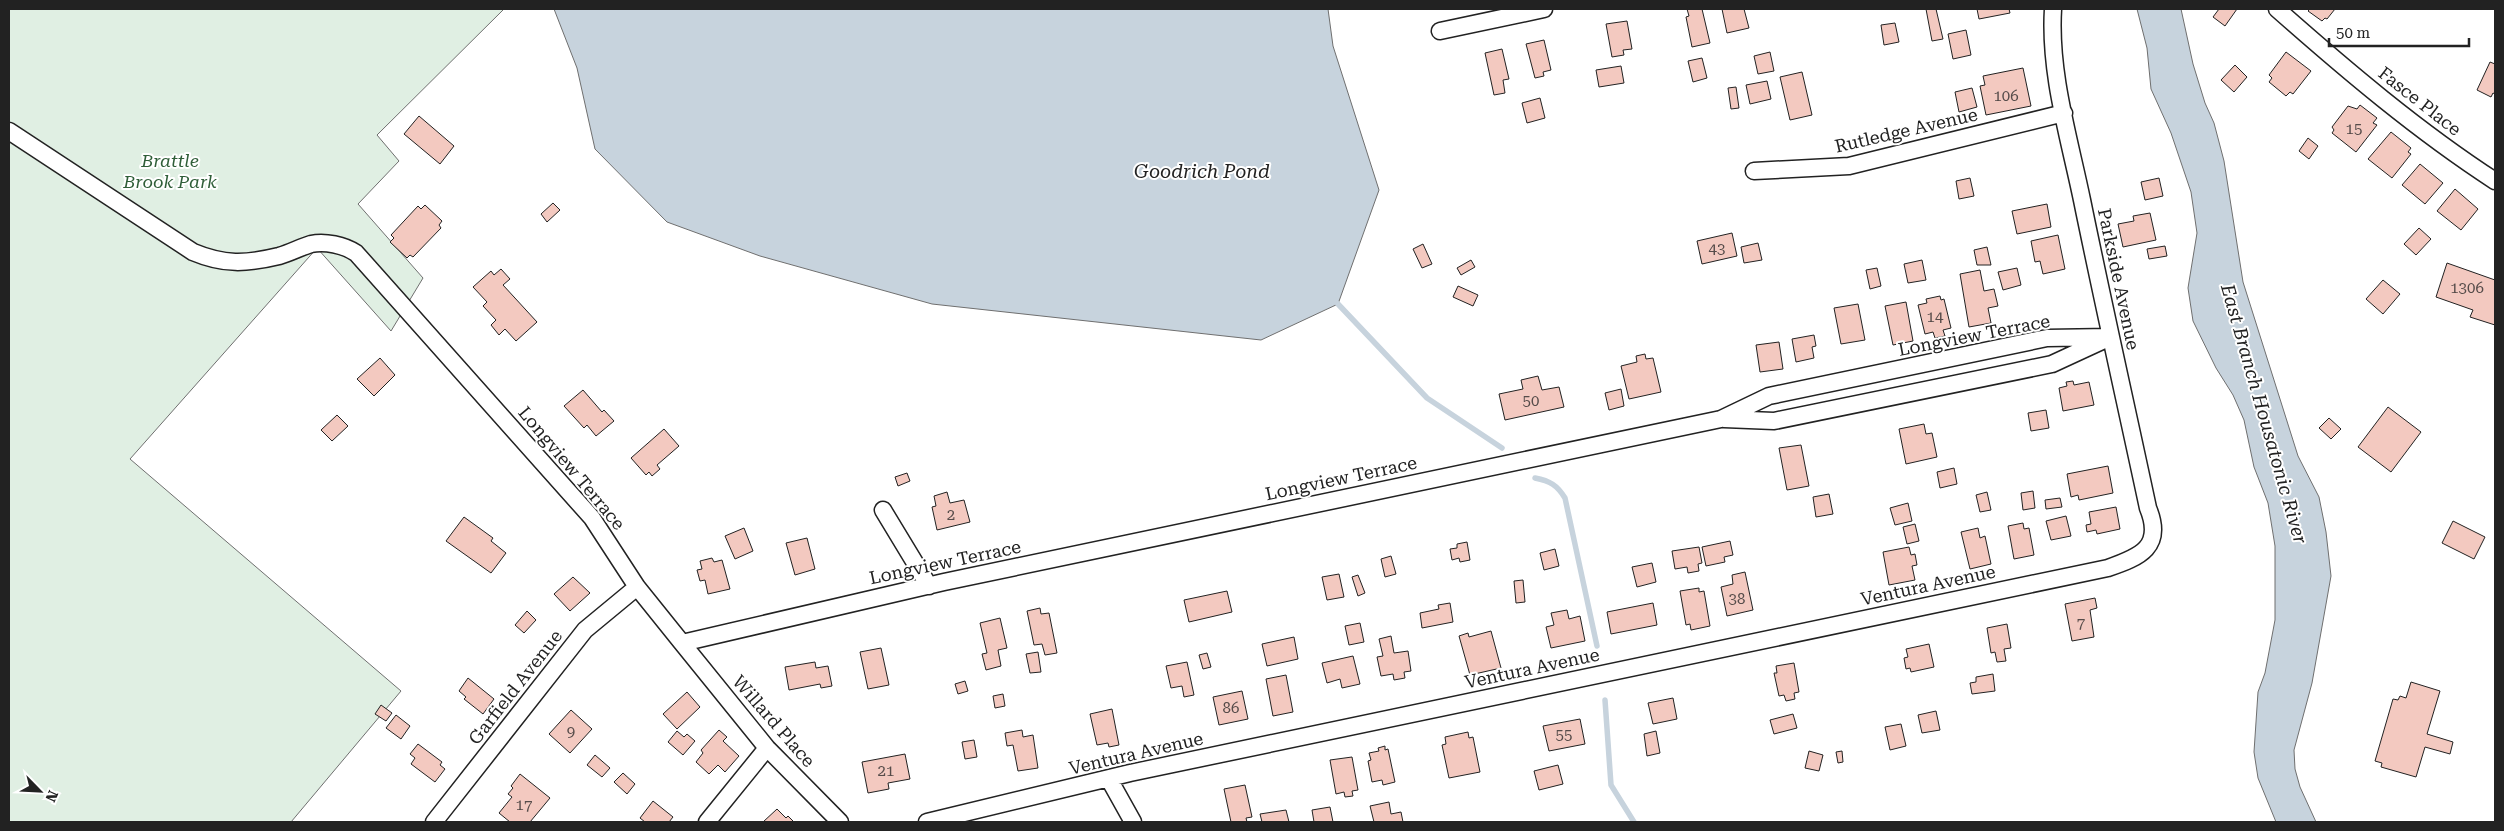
<svg xmlns="http://www.w3.org/2000/svg" width="2504" height="831" font-family="'Roboto Serif',serif">
  <style>
    .green { fill: #e0efe3; stroke: #6f6f6f }
    .water { fill: #c7d3dd; stroke: #6f6f6f }
    .lines { fill: none; stroke-linecap: round; stroke-linejoin: round }
    .stream { stroke: #c7d3dd; stroke-width: 5.5 }
    .building { fill: #f3c9c0; stroke: #222 }
    .minor-casing { stroke: #222; stroke-width: 19 }
    .minor { stroke: #fff; stroke-width: 16 }
    .labels { text-anchor: middle; dominant-baseline: central; stroke-width: 4; stroke-linejoin: round; paint-order: stroke }
    .number-label { font-size: 15px; fill: #564c4a }
    .street-label { font-size: 18px; fill: #222; stroke: #fff }
    .park-label { font-size: 18px; font-style: italic; fill: #2f5e38; stroke: #fff }
    .water-label { font-size: 19px; font-style: italic; fill: #222; stroke: #fff }
  </style>
  <rect width="100%" height="100%" fill="#fff"/>
  <!-- green -->
  <path class="green" d="M9,9H504L377,135L399,161L358,204L423,278L391,331L317,248L130,459L401,691L291,822H9Z"/>
  <!-- water -->
  <path class="water" d="M554,9H1328L1333,46L1379,190L1338,304L1261,340L932,304L760,256L667,222L595,149L577,68Z
    M2137,9H2181L2193,64L2205,103L2214,123L2224,161L2243,282L2298,456L2319,497L2326,532L2331,576L2312,683L2294,750L2295,769L2300,787L2316,822H2276L2258,778L2254,752L2258,692L2265,673L2275,620V546L2268,503L2254,467L2244,420L2233,395L2216,368L2193,321L2188,288L2197,233L2191,192L2171,133L2151,89L2147,48Z"/>
  <g class="lines">
    <!-- stream -->
    <path class="stream" d="M1338,304L1427,398L1502,448
      M1535,478C1550,481 1557,485 1565,498L1597,646
      M1605,700L1611,785L1634,822"/>
  </g>
  <!-- building -->
  <path class="building" d="M1687,9H1702L1710,43L1692,47L1686,17L1689,16Z
    M1722,9H1744L1749,28L1727,33Z
    M1926,9H1936L1943,39L1932,41Z
    M1977,9H2009L2010,13L1979,19Z
    M2219,9H2237L2225,26L2213,17Z
    M2310,9H2335L2327,19L2325,18L2322,21L2308,11Z
    M1627,21L1632,49L1623,50L1624,55L1612,57L1606,24Z
    M1895,23L1899,42L1884,45L1881,25Z
    M1966,30L1971,55L1953,59L1948,34Z
    M1544,40L1551,70L1543,72L1544,76L1535,78L1526,44Z
    M1502,49L1509,79L1503,80L1505,93L1494,95L1485,53Z
    M1770,52L1774,71L1758,74L1754,56Z
    M2286,52L2311,71L2293,94L2290,92L2286,96L2269,82L2272,78L2269,75Z
    M1702,58L1707,78L1693,82L1688,61Z
    M2490,62L2495,64V94L2493,93L2491,97L2477,90Z
    M2235,65L2247,77L2234,92L2221,80Z
    M1621,66L1624,83L1599,87L1596,70Z
    M2023,68L2031,106L1986,115L1980,86L1985,85L1983,76Z
    M1802,72L1812,115L1790,120L1780,77Z
    M1767,81L1771,99L1750,104L1746,85Z
    M1736,87L1739,108L1731,109L1728,88Z
    M1972,88L1977,107L1959,112L1955,92Z
    M1540,98L1545,118L1527,123L1522,103Z
    M2360,105L2377,118L2373,123L2377,125L2356,152L2332,133L2334,130L2332,127L2348,106L2357,109Z
    M419,116L454,146L440,164L404,134Z
    M2391,132L2411,148L2408,152L2411,154L2392,178L2368,159Z
    M2308,138L2318,146L2309,159L2299,151Z
    M2420,164L2443,183L2425,204L2402,185Z
    M1970,178L1974,196L1959,199L1956,181Z
    M2159,178L2163,196L2145,200L2141,182Z
    M2455,189L2478,209L2461,230L2437,211Z
    M553,203L560,210L547,222L541,214Z
    M2047,204L2051,227L2017,234L2012,211Z
    M425,205L442,221L439,225L441,228L413,257L410,255L407,258L390,242L394,238L391,235L418,206L421,209Z
    M2150,213L2156,240L2123,247L2118,224L2134,221L2133,216Z
    M2419,228L2431,239L2416,255L2404,244Z
    M1732,233L1737,256L1702,264L1697,241Z
    M2058,235L2065,269L2043,274L2040,261L2035,262L2031,241Z
    M1758,243L1762,260L1744,263L1741,247Z
    M1423,244L1432,264L1422,268L1413,249Z
    M2165,246L2167,256L2149,259L2147,249Z
    M1987,247L1991,265H1977L1974,250Z
    M1471,260L1475,267L1461,275L1457,268Z
    M1922,260L1926,280L1908,283L1904,264Z
    M2447,263L2495,280V325L2470,317L2473,310L2436,297Z
    M1877,268L1881,286L1870,289L1866,270Z
    M2017,268L2021,285L2003,290L1998,272Z
    M501,269L510,279L503,285L537,322L516,341L505,329L499,335L491,325L496,320L483,306L487,302L473,287L491,271L494,275Z
    M1980,270L1984,291L1994,289L1998,306L1988,308L1991,323L1969,327L1960,274Z
    M2383,280L2400,294L2383,314L2366,299Z
    M1458,286L1478,295L1473,306L1453,297Z
    M1940,296L1941,300L1944,299L1951,328L1943,330L1945,336L1935,338L1933,332L1925,334L1918,305L1927,303L1926,299Z
    M1906,302L1913,341L1893,345L1885,306Z
    M1858,304L1865,340L1841,344L1834,308Z
    M1814,335L1816,346L1812,347L1814,358L1796,362L1792,339Z
    M1779,342L1783,369L1760,372L1756,345Z
    M1645,354L1646,359L1653,358L1661,392L1629,399L1621,366L1637,362L1636,356Z
    M380,358L395,375L374,396L357,379Z
    M1538,376L1542,390L1559,387L1564,407L1505,420L1499,394L1523,389L1521,380Z
    M2073,381L2074,385L2089,382L2094,405L2063,411L2059,388L2067,386L2066,382Z
    M1621,389L1624,406L1609,410L1605,393Z
    M583,390L602,412L604,410L614,421L596,436L587,425L584,428L564,406Z
    M2388,407L2421,432L2391,472L2358,447Z
    M2046,410L2049,428L2031,431L2028,413Z
    M337,415L348,426L332,441L321,430Z
    M2329,418L2341,429L2331,439L2319,428Z
    M1924,424L1926,434L1932,433L1937,457L1906,464L1899,429Z
    M664,429L679,446L657,465L660,469L652,476L649,472L646,475L631,458Z
    M1801,445L1809,486L1787,490L1779,448Z
    M2108,466L2113,493L2079,500L2078,495L2071,497L2067,474Z
    M1954,468L1957,484L1940,488L1937,472Z
    M907,473L910,481L898,486L895,477Z
    M2033,491L2035,508L2023,510L2021,493Z
    M947,492L950,503L964,500L970,522L937,530L932,507L936,506L934,496Z
    M1987,492L1991,510L1980,512L1976,495Z
    M1829,494L1833,514L1816,517L1813,497Z
    M2060,498L2062,507L2046,509L2045,500Z
    M1908,503L1912,521L1895,525L1890,508Z
    M2116,507L2120,529L2097,534L2096,530L2087,532L2086,525L2091,524L2089,512Z
    M2066,516L2071,536L2051,540L2046,521Z
    M464,517L493,538L491,541L506,553L491,573L446,541Z
    M2453,521L2485,537L2474,559L2442,543Z
    M2023,523L2024,529L2029,528L2034,555L2014,559L2008,526Z
    M1915,524L1919,541L1907,544L1903,527Z
    M744,528L753,551L735,559L725,536Z
    M1978,528L1980,538L1985,536L1991,564L1970,569L1961,532Z
    M807,538L815,569L795,575L786,543Z
    M1730,541L1733,555L1724,557L1725,562L1706,566L1702,547Z
    M1467,542L1470,560L1460,562L1459,558L1452,560L1450,549L1457,548V544Z
    M1699,547L1702,563L1698,564L1699,571L1688,573L1687,567L1675,569L1672,551Z
    M1909,547L1911,555L1915,554L1917,565L1912,566L1915,580L1889,585L1883,552Z
    M1555,549L1559,566L1544,570L1540,553Z
    M1391,556L1396,574L1385,577L1381,559Z
    M712,558L714,562L722,560L730,589L708,594L705,580L700,581L697,570L702,569L700,561Z
    M1652,563L1656,582L1637,587L1632,567Z
    M1745,572L1753,610L1727,616L1721,587L1733,584L1732,575Z
    M1339,574L1344,597L1327,600L1322,577Z
    M1358,575L1365,593L1358,596L1352,577Z
    M573,577L590,593L570,611L554,594Z
    M1523,580L1525,602L1516,603L1514,581Z
    M1699,588V592L1704,591L1710,626L1691,630L1690,624L1686,625L1680,591Z
    M1227,591L1232,612L1189,622L1184,600Z
    M2095,598L2097,608L2090,610L2094,637L2072,641L2065,604Z
    M1450,603L1453,622L1422,628L1420,613L1439,609L1438,605Z
    M1653,603L1657,625L1611,634L1607,612Z
    M1040,608L1041,614L1049,613L1057,653L1045,655L1042,644L1034,645L1027,611Z
    M1567,610L1569,619L1580,616L1585,641L1551,648L1546,627L1554,625L1551,613Z
    M527,611L536,620L524,633L515,625Z
    M1000,618L1007,648L998,650L1001,666L986,670L982,654L987,653L980,623Z
    M1360,623L1364,642L1349,645L1345,626Z
    M2007,624L2011,648L2004,649L2006,661L1997,662L1995,652L1991,653L1987,628Z
    M1491,631L1501,668L1470,675L1459,636L1468,633L1469,637Z
    M1391,636L1394,653L1408,651L1411,671L1404,672L1405,678L1394,680L1393,674L1381,676L1377,657L1383,656L1379,639Z
    M1294,637L1298,659L1267,666L1262,644Z
    M1929,644L1934,667L1911,672L1910,668L1906,669L1904,658L1908,657L1906,649Z
    M881,648L889,685L868,689L860,652Z
    M1038,652L1041,672L1030,673L1026,654Z
    M1207,653L1211,667L1203,669L1199,655Z
    M1353,656L1360,684L1342,688L1340,679L1327,683L1322,663Z
    M815,662L816,668L828,666L832,686L821,688L820,684L789,690L785,667Z
    M1187,662L1194,695L1184,697L1182,686L1171,688L1166,666Z
    M1794,663L1799,692L1794,693L1795,699L1786,701L1784,695L1779,696L1774,673H1777L1776,666Z
    M1993,674L1995,691L1972,694L1970,683L1976,682V677Z
    M1286,675L1293,712L1273,716L1266,679Z
    M468,678L494,699L483,714L464,699L466,697L459,691Z
    M965,681L968,691L958,694L955,684Z
    M2411,682L2440,691L2427,734L2453,742L2450,754L2425,747L2416,777L2381,767L2382,763L2375,761L2393,699L2398,700L2400,696L2406,698Z
    M1242,691L1248,719L1219,725L1213,697Z
    M687,692L700,707L677,729L663,714Z
    M1003,694L1005,706L995,708L993,696Z
    M1673,698L1677,719L1653,724L1648,703Z
    M381,705L392,713L386,721L375,714Z
    M1112,709L1119,745L1109,747L1108,743L1097,745L1090,714Z
    M571,710L592,729L570,753L549,734Z
    M1936,711L1940,730L1922,733L1918,715Z
    M1793,714L1797,728L1774,734L1770,720Z
    M396,715L410,726L401,739L386,728Z
    M1580,719L1585,744L1549,751L1543,726Z
    M1901,724L1906,746L1890,750L1885,727Z
    M719,730L727,737L723,741L739,756L725,772L718,765L709,774L696,762L703,753L701,750Z
    M1022,730L1023,737L1033,735L1038,768L1018,771L1013,745L1007,746L1005,733Z
    M677,731L684,737L687,734L695,741L683,755L668,742Z
    M1656,731L1660,753L1647,756L1644,734Z
    M1468,732L1469,738L1473,737L1480,772L1449,778L1442,745L1446,744L1445,737Z
    M974,740L977,757L965,759L962,742Z
    M418,744L442,762L440,765L445,769L435,782L411,764L415,758L410,754Z
    M1385,746V750L1388,749L1395,782L1383,785L1382,780L1372,782L1368,761L1371,760L1369,753L1379,751L1378,748Z
    M1809,751L1823,755L1819,771L1805,768Z
    M1842,751L1843,762L1838,763L1836,752Z
    M905,754L910,779L888,783L889,789L868,793L862,762Z
    M595,755L610,768L602,777L587,765Z
    M1352,757L1358,790L1352,791L1353,796L1345,797L1344,792L1336,794L1330,760Z
    M1558,765L1563,784L1539,790L1534,771Z
    M623,773L635,784L627,794L614,782Z
    M520,774L550,798L530,822H510L499,813L512,797L508,794L513,788L511,786Z
    M1245,785L1252,817L1246,818L1247,822H1231L1224,789Z
    M653,801L673,817L669,822H645L640,818Z
    M1389,802L1391,814L1401,812L1403,822H1374L1370,806Z
    M1330,807L1333,822H1314L1312,810Z
    M777,809L786,818L788,816L794,822H763Z
    M1286,810L1289,822H1262L1260,814Z"/>
  <g class="lines">
    <defs>
      <path id="minor" d="M2277,9C2346,70 2418,131 2495,181
        M1440,31L1544,9
        M9,131L193,252C224,265 246,264 279,256C290,253 301,247 311,244C325,241 344,245 356,253L592,518L637,587L682,643L944,582L1721,419L1769,396L2047,338L2110,337
        M1754,171L1849,166L2064,113
        M1724,419L1774,421L2052,364L2104,340
        M883,510L929,586
        M682,643L767,748L840,822
        M1109,779L1133,822
        M434,822L585,630L637,587
        M707,822L767,748
        M927,822L1130,773L2108,568C2140,557 2164,547 2148,508C2126,405 2103,303 2082,200C2069,137 2049,73 2053,9"/>
    </defs>
    <!-- minor casing -->
    <use href="#minor" class="minor-casing"/>
    <!-- minor -->
    <use href="#minor" class="minor"/>
  </g>
  <g class="labels">
    <!-- number labels -->
    <g class="number-label">
      <text x="2006" y="96">106</text>
      <text x="2354" y="129">15</text>
      <text x="1717" y="249">43</text>
      <text x="2467" y="288">1306</text>
      <text x="1935" y="317">14</text>
      <text x="1531" y="401">50</text>
      <text x="951" y="515">2</text>
      <text x="1737" y="599">38</text>
      <text x="2081" y="623">7</text>
      <text x="1231" y="708">86</text>
      <text x="571" y="732">9</text>
      <text x="1564" y="735">55</text>
      <text x="886" y="771">21</text>
      <text x="524" y="805">17</text>
    </g>
    <!-- street labels -->
    <g class="street-label">
      <text transform="translate(2420 101) rotate(38)">Fasce Place</text>
      <text transform="translate(1906 130) rotate(-13)">Rutledge Avenue</text>
      <text transform="translate(2119 279) rotate(78)">Parkside Avenue</text>
      <text transform="translate(1974 335) rotate(-11)">Longview Terrace</text>
      <text transform="translate(572 468) rotate(50)">Longview Terrace</text>
      <text transform="translate(1341 478) rotate(-12)">Longview Terrace</text>
      <text transform="translate(945 562) rotate(-12)">Longview Terrace</text>
      <text transform="translate(1928 585) rotate(-12)">Ventura Avenue</text>
      <text transform="translate(1532 668) rotate(-12)">Ventura Avenue</text>
      <text transform="translate(515 687) rotate(-52)">Garfield Avenue</text>
      <text transform="translate(774 721) rotate(49)">Willard Place</text>
      <text transform="translate(1136 753) rotate(-13)">Ventura Avenue</text>
    </g>
    <!-- park labels -->
    <g class="park-label">
      <text x="170" y="160">Brattle<tspan x="170" dy="21">Brook Park</tspan></text>
    </g>
    <!-- water labels -->
    <g class="water-label">
      <text x="1202" y="171">Goodrich Pond</text>
      <text transform="translate(2264 414) rotate(74)">East Branch Housatonic River</text>
    </g>
  </g>
  <!-- border -->
  <rect width="2504" height="831" fill="none" stroke="#222222" stroke-width="20"/>
  <!-- north arrow -->
  <g transform="translate(40 791) rotate(114)" stroke="#ffffff" stroke-width="4" paint-order="stroke">
  <path d="M0-4L9 19L0 12L-9 19Z" fill="#222222"/>
  <text y="-8" font-size="14" font-weight="bold" text-anchor="middle" fill="#222222">N</text>
  </g>
  <!-- scale -->
  <path d="M2329 38v8h140v-8" fill="none" stroke="#222222" stroke-width="2.5"/>
  <text x="2336" y="38" font-size="15" fill="#222222" stroke="#ffffff" stroke-width="4" paint-order="stroke">50 m</text>
</svg>
